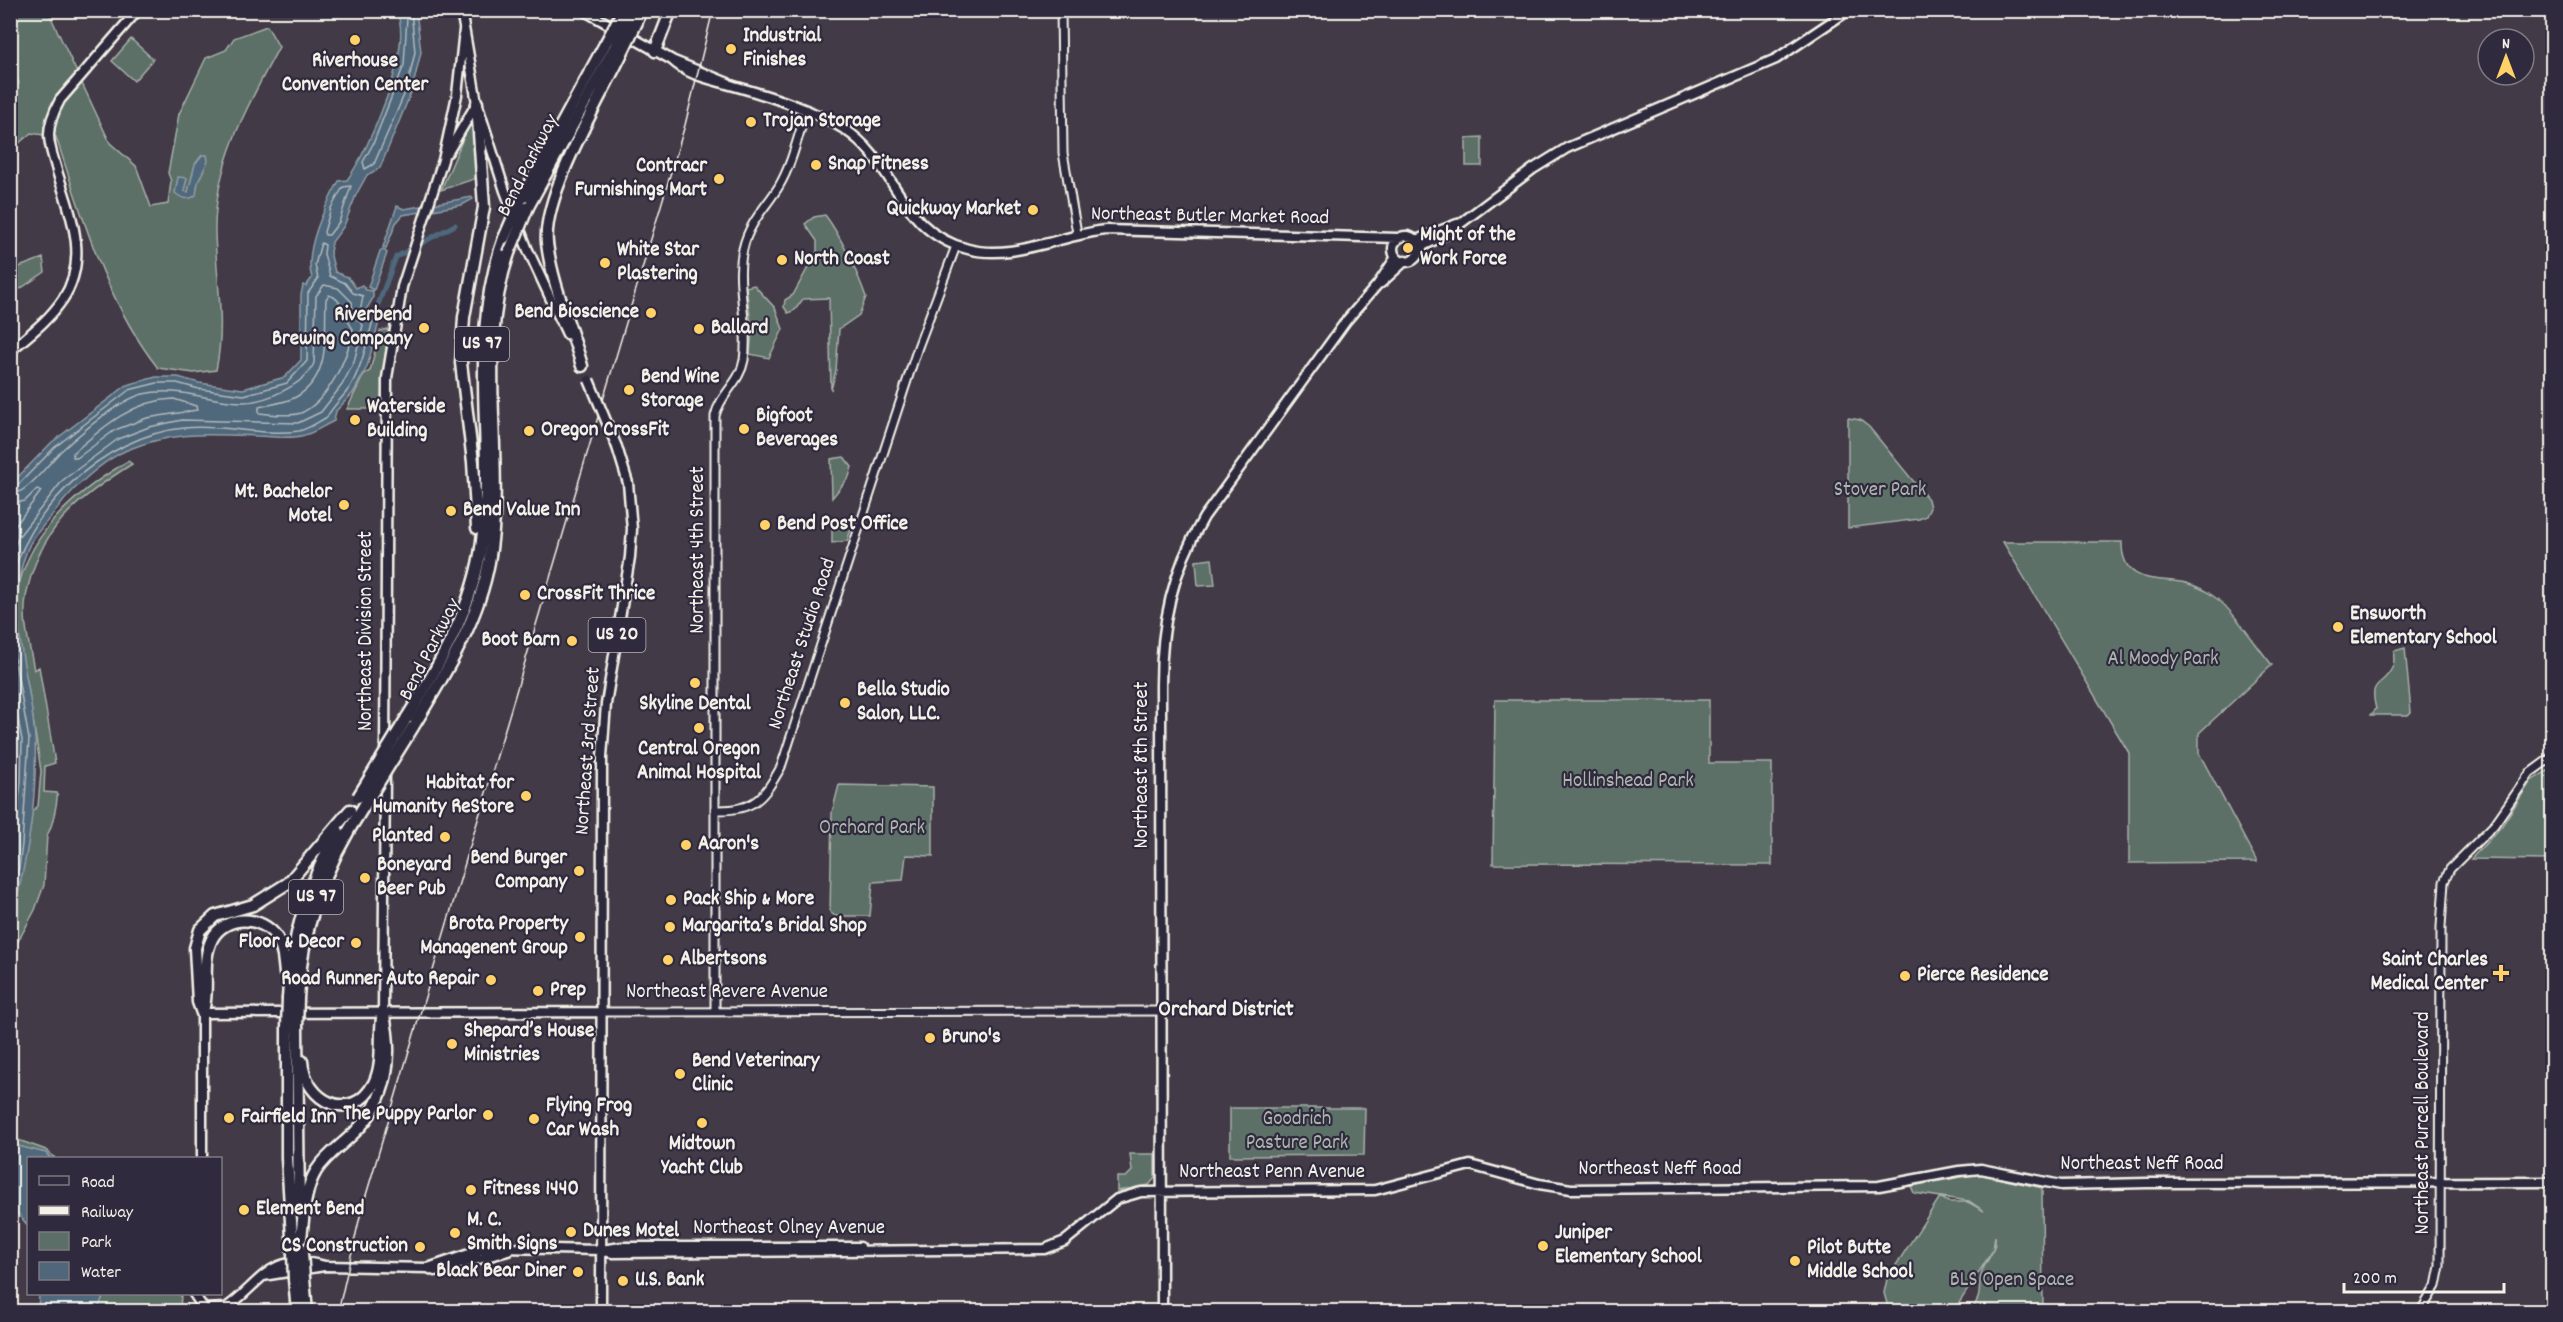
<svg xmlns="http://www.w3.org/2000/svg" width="2563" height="1322" font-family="Dekko,sans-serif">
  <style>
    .green { fill: #5b6f68; stroke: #a8b0a8; stroke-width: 1.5 }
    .water { fill: #50677b; stroke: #929ea7; stroke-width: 1.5 }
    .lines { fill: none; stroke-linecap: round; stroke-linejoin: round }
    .shore { stroke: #b2babc; stroke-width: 1.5 }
    .canal { stroke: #50677b; stroke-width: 5 }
    .minor-casing { stroke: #f4f1e8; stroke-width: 11 }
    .major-casing { stroke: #f4f1e8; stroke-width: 13 }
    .highway-casing { stroke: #f4f1e8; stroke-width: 15 }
    .minor { stroke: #2f2a3d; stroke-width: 7 }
    .major { stroke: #2f2a3d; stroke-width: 8 }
    .highway { stroke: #2f2a3d; stroke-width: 10 }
    .rail { stroke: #f4f1e8; stroke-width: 1.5 }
    .major-bridge-casing { stroke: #f4f1e8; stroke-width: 13; stroke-linecap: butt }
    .highway-bridge-casing { stroke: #f4f1e8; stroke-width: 15; stroke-linecap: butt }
    .major-bridge { stroke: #2f2a3d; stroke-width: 8 }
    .highway-bridge { stroke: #2f2a3d; stroke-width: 10 }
    .poi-dot { fill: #ffd166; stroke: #2f2a3d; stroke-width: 2 }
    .labels { text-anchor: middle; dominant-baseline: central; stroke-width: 4.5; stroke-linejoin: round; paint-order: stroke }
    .shield { fill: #2f2a3d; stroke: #b9b5b5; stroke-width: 1.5 }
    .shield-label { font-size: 20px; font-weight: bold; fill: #f4f1e8 }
    .poi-label { font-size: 21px; font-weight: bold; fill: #f4f1e8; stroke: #2f2a3d; text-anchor: start }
    .street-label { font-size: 21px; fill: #f4f1e8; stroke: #2f2a3d }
    .park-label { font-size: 21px; fill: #afb6ae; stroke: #2f2a3d }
    .neighbourhood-label { font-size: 22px; font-weight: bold; fill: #f4f1e8; stroke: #2f2a3d }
  </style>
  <rect width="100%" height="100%" fill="#423a47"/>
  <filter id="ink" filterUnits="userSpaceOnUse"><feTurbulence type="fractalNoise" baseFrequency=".0167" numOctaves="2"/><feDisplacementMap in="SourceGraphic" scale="12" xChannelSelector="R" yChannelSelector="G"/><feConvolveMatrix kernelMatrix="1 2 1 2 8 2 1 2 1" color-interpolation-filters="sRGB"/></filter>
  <g filter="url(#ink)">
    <!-- green -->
    <path class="green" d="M11,11H48L110,143L136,166L151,207L168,204L171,181L168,173L179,114L206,58L226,50L234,38L267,26L279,47C248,104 214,165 215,232C216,278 226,324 216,370L194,373L158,368C106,302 82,216 56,137L31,133L11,150L10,94L19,83L11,61Z
      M131,39L153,59L134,81L112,61Z
      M469,125L473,128L480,172L477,178L441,190Z
      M1482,137V166H1466V138Z
      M825,215C840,234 858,274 866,297L859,315L839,329L836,370L831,390L829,298L803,299L795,310L788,313L784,307L785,300L793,295L817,251V241L805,224L814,217Z
      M43,258L45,272L11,295V270Z
      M754,285L775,308L783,329L769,358L750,354L752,330L746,287Z
      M388,329L380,409H347L364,374L370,371L380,331Z
      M1848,418L1860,420L1869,427L1928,499L1930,508L1926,516L1919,519L1848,528Z
      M844,457L852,467L849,477L832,498L831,459Z
      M128,461L132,464C76,499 38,530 26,597C22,620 30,647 34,670L39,667L55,763L45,766L44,792L57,793C58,800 52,829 47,835L44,885L35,910L15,947L11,950L10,903L13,895L18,893L20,884L21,822L38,806L41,771L27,681L25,677L23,678C20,661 15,644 15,628C11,548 66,498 128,461Z
      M832,520L854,521L847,541L832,543Z
      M2003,542H2122C2121,586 2159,577 2186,583C2197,586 2207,591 2216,598C2233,610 2257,647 2272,665L2199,733V753L2257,862L2129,863V753Z
      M1212,559L1215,585L1198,586L1196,561Z
      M2405,648L2411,712L2408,715H2371L2376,709C2368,677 2383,689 2393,666C2395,662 2393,656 2394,651Z
      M1495,700H1709V763H1772V865L1493,864Z
      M2552,768V860L2471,859L2501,827L2531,781Z
      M839,785L933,787V856L906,855L903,880L873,882L870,916H835L830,912L832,812Z
      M1230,1108H1365L1364,1155L1230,1156Z
      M10,1137L46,1150L55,1158H50L46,1153L14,1147L11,1144Z
      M1130,1154H1155V1178L1149,1185L1117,1191V1177H1126L1132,1171Z
      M1978,1174L2042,1188L2043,1311H1970C1985,1294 1976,1287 1982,1271C1987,1259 1997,1250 1995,1236L1993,1250L1954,1311H1889L1884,1293L1887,1279L1940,1197L1948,1202H1968L1984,1211L1969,1201L1914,1193L1911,1186Z
      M104,1294H181L180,1311L97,1310Z"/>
    <!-- water -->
    <path class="water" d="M396,11H416L421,52L412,90L380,168L367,175L356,195L344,226L332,242L330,252L335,272L348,277L356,288L362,285L366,290L373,291V298L366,310L381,314L367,367L353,393L336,411L334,421C323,426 313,434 301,436C288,439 270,436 256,436C208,434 172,431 127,450C103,460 73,488 58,508C49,520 37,531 30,544C0,607 32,675 35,740C37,791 30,844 18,893L13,895L11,903V484L51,443L127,385L156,377H178L199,383L243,389L285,377L301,360V295L303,285L306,286L312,278C303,251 326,204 339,181L347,180C369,150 415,45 396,11Z
      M202,155H207L208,161L198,182L196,195C189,201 182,199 175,193L178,177L187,178L184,191L188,192L195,164Z
      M472,197L473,199L462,205L403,215L396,223L386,248L383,247L397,206L404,209Z
      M383,249L387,253L374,290L368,287L380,251Z
      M10,1144L46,1153L50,1158H28V1226L11,1205Z
      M39,1294H104L97,1311H38Z"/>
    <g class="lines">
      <!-- shore -->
      <path class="shore" d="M403,10L407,17L404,65L373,144L363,162L365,169L374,164L407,88L415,52L411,10
        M351,186L339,222L329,235H325L324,232L331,208L343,187Z
        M329,295C344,299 344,318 353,329C348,358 328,401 301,413C290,417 271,414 259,413V407C271,404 285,403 296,397C332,376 324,334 326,299Z
        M174,399L196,406L197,410L147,418L115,430L77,458L73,457V453C103,427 133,400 174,399Z
        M10,488L17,486L55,447L129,390L157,383H177L199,389L244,395L287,383L307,361L308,293L318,279L315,265L321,243L325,245L324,254L330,276L345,283L353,293L363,296L360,312L373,320C367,343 362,366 350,387C343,398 333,405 327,417C318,422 309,429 299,431C261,436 221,424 184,428C105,435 22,512 10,590
        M10,495C27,494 49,463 61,451C81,433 117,401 143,394C177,386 207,401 241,402C264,403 305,385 314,363L316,296L324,285L338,288L352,302L353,315L363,325L354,362L342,385L321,412L298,423L182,420L149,427L118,439L63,480L19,536L10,557
        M10,504L25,501L37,489L41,491L10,533
        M10,633L29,739L22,844L19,868L10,890
        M10,676L22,740L21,782L10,870
        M10,725L13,740L10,796"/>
      <!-- canal -->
      <path class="canal" d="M373,318L396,257L455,225"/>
      <defs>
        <path id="minor" d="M1061,10L1063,153L1077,233
          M716,810C754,811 763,799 781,767L918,347L956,246
          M601,1012L1161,1011
          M715,1012V416C720,394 740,383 744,360C750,319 731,276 747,236C754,217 769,203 779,186C792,164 798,136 806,112
          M2420,1312L2436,1286L2440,1266L2441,927L2444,882L2450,869L2494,825L2530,773L2552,757"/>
        <path id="major" d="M461,10L477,103L505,191L528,250L567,334
          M583,10L672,60C690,77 712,79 734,86C770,96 812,109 844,129C898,163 897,231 968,249C1013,261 1060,235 1106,230L1398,238
          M674,61L728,83
          M448,152L477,103
          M1393 249a13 13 0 1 1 26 0a13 13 0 1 1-26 0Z
          M1416,240L1457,224
          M1419,248L1445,235L1533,169L1567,148L1776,59L1849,10
          M1381,283L1405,261
          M10,351C29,335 49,320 63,299C90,258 70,213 57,171C54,159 49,147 49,135C49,122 54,111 60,100L138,10
          M385,754L387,378L402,287L443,160L457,95L464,30
          M383,1012L385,773
          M202,1158V1013L601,1012
          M601,1250L613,1253L1045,1249L1065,1241L1117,1199L1141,1192L1375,1190L1470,1165L1539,1184L1571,1189L1879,1186L1959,1171L1981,1169L2061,1185L2147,1183L2552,1182
          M428,1268L481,1250L497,1248L601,1250L622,1247H860
          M263,1276L324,1266
          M194,1294L204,1309L225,1308
          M220,1312C261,1287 266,1250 325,1266L428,1268L435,1271L508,1251
          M601,1312L602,757L606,704L630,557L632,529L628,483L617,447
          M1162,1312L1161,685C1161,624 1172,571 1204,517L1346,321L1378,284L1396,257"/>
        <path id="highway" d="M637,22L641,10
          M655,51L671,10
          M477,103L484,207L464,317L461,363L473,462L477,528
          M521,199L605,44
          M528,207L614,49
          M582,366C571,326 552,285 547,243C542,195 600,99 622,53
          M406,719C440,664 474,606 482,541C496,436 466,343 504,238
          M413,727C444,675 478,623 489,562C507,459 474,354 509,253
          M288,998C291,937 308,883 338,831
          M298,998C301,927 325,865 364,806
          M204,1007C209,984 201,961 212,939C225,914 263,915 277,938C283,949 284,962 285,974
          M202,1013L198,1002L195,948L200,930L215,916L253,905L288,883L350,810
          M287,1028V1158L293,1253
          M297,1028L299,1211
          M302,1061C305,1102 352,1125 374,1083C384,1063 379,1039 382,1018
          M301,1238C304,1215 304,1191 316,1171C326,1155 342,1145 355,1132C388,1100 394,1055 383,1012
          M304,1278L307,1312
          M294,1279L297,1312"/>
      </defs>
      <!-- minor casing -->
      <use href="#minor" class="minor-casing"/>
      <!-- major casing -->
      <use href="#major" class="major-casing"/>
      <!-- highway casing -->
      <use href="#highway" class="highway-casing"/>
      <!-- minor -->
      <use href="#minor" class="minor"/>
      <!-- major -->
      <use href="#major" class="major"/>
      <!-- highway -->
      <use href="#highway" class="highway"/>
      <!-- rail -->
      <path class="rail" d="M338,1312L361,1212L685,125L713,10"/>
      <defs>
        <path id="major-bridge" d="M589,380L617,447"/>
        <path id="highway-bridge" d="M605,44L621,14
          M614,49L629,18
          M622,53L637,22
          M504,238L521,199
          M509,253L528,207
          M358,797L406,719
          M364,806L413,727
          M287,1028L288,998
          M297,1028L298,998
          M293,1253L294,1279
          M302,1253L304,1278"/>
      </defs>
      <!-- major-bridge casing -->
      <use href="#major-bridge" class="major-bridge-casing"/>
      <!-- highway-bridge casing -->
      <use href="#highway-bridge" class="highway-bridge-casing"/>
      <!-- major-bridge -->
      <use href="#major-bridge" class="major-bridge"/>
      <!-- highway-bridge -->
      <use href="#highway-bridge" class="highway-bridge"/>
    </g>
  </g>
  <!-- markers -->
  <g class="poi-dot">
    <circle cx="355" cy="40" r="6"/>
    <circle cx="731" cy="49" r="6"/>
    <circle cx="751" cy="122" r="6"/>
    <circle cx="816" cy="165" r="6"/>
    <circle cx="719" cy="179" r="6"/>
    <circle cx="1033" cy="210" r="6"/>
    <circle cx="1408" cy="248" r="6"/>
    <circle cx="782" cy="260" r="6"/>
    <circle cx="605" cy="263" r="6"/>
    <circle cx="651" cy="313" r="6"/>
    <circle cx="424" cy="328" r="6"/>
    <circle cx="699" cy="329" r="6"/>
    <circle cx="629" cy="390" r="6"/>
    <circle cx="355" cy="420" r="6"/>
    <circle cx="744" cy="429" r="6"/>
    <circle cx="529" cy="431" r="6"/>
    <circle cx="344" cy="505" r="6"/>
    <circle cx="451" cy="511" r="6"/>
    <circle cx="765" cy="525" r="6"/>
    <circle cx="525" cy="595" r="6"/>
    <circle cx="2338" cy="627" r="6"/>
    <circle cx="572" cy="641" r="6"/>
    <circle cx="695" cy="683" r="6"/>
    <circle cx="845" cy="703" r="6"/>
    <circle cx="699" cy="728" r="6"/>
    <circle cx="526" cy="796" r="6"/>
    <circle cx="445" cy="837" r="6"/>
    <circle cx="686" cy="845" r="6"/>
    <circle cx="579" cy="871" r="6"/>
    <circle cx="365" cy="878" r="6"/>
    <circle cx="671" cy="900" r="6"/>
    <circle cx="670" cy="927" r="6"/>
    <circle cx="580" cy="937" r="6"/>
    <circle cx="356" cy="943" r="6"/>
    <circle cx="668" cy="960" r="6"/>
    <path d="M2498 964h6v6h6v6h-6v6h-6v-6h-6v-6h6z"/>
    <circle cx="1905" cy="976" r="6"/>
    <circle cx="491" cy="980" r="6"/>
    <circle cx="538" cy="991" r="6"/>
    <circle cx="930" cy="1038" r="6"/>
    <circle cx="452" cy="1044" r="6"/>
    <circle cx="680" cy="1074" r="6"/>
    <circle cx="488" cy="1115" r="6"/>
    <circle cx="229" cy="1118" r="6"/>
    <circle cx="534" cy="1119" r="6"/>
    <circle cx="702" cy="1123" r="6"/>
    <circle cx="471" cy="1190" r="6"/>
    <circle cx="244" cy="1210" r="6"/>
    <circle cx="571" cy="1232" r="6"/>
    <circle cx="455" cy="1233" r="6"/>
    <circle cx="1543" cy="1246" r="6"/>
    <circle cx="420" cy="1247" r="6"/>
    <circle cx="1795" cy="1261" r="6"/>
    <circle cx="578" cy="1272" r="6"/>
    <circle cx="623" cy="1281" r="6"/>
  </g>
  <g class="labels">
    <!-- shield labels -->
    <g class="shield">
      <rect x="455" y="327" width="54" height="34" rx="4.5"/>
      <rect x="588.5" y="618" width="57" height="34" rx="4.5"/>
      <rect x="289" y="880" width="54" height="34" rx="4.5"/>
    </g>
    <g class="shield-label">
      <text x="482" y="344">US 97</text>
      <text x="617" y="635">US 20</text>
      <text x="316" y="897">US 97</text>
    </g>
    <!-- poi labels -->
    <g class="poi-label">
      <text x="743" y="37">Industrial<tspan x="743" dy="24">Finishes</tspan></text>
      <text x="355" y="62" text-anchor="middle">Riverhouse<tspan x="355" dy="24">Convention Center</tspan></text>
      <text x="763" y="122">Trojan Storage</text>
      <text x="828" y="165">Snap Fitness</text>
      <text x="707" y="167" text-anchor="end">Contracr<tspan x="707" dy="24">Furnishings Mart</tspan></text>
      <text x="1021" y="210" text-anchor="end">Quickway Market</text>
      <text x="1420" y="236">Might of the<tspan x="1420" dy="24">Work Force</tspan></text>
      <text x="617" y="251">White Star<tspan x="617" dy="24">Plastering</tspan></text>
      <text x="794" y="260">North Coast</text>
      <text x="639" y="313" text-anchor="end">Bend Bioscience</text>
      <text x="412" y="316" text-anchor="end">Riverbend<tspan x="412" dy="24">Brewing Company</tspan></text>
      <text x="711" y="329">Ballard</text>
      <text x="641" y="378">Bend Wine<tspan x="641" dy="24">Storage</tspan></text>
      <text x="367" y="408">Waterside<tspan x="367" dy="24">Building</tspan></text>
      <text x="756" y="417">Bigfoot<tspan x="756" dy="24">Beverages</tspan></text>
      <text x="541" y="431">Oregon CrossFit</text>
      <text x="332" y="493" text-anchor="end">Mt. Bachelor<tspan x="332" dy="24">Motel</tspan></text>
      <text x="463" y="511">Bend Value Inn</text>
      <text x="777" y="525">Bend Post Office</text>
      <text x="537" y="595">CrossFit Thrice</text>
      <text x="2350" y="615">Ensworth<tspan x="2350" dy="24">Elementary School</tspan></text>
      <text x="560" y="641" text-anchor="end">Boot Barn</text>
      <text x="857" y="691">Bella Studio<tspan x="857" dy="24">Salon, LLC.</tspan></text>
      <text x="695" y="705" text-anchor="middle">Skyline Dental</text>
      <text x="699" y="750" text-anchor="middle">Central Oregon<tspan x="699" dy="24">Animal Hospital</tspan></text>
      <text x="514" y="784" text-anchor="end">Habitat for<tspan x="514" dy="24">Humanity ReStore</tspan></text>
      <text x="433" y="837" text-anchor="end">Planted</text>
      <text x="698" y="845">Aaron's</text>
      <text x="567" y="859" text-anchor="end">Bend Burger<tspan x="567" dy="24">Company</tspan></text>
      <text x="377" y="866">Boneyard<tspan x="377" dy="24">Beer Pub</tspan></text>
      <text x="683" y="900">Pack Ship &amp; More</text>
      <text x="568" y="925" text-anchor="end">Brota Property<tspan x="568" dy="24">Managenent Group</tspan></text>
      <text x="682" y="927">Margarita’s Bridal Shop</text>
      <text x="344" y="943" text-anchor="end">Floor &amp; Decor</text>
      <text x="680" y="960">Albertsons</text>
      <text x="2488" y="961" text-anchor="end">Saint Charles<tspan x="2488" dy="24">Medical Center</tspan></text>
      <text x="1917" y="976">Pierce Residence</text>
      <text x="479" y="980" text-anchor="end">Road Runner Auto Repair</text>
      <text x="550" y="991">Prep</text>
      <text x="464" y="1032">Shepard’s House<tspan x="464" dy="24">Ministries</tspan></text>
      <text x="942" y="1038">Bruno's</text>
      <text x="692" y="1062">Bend Veterinary<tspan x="692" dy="24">Clinic</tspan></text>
      <text x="546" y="1107">Flying Frog<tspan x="546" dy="24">Car Wash</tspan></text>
      <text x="476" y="1115" text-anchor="end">The Puppy Parlor</text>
      <text x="241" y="1118">Fairfield Inn</text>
      <text x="702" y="1145" text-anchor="middle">Midtown<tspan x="702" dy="24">Yacht Club</tspan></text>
      <text x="483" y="1190">Fitness 1440</text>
      <text x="256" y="1210">Element Bend</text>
      <text x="467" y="1221">M. C.<tspan x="467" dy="24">Smith Signs</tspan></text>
      <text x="583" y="1232">Dunes Motel</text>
      <text x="1555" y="1234">Juniper<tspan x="1555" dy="24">Elementary School</tspan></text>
      <text x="408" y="1247" text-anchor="end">CS Construction</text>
      <text x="1807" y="1249">Pilot Butte<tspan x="1807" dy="24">Middle School</tspan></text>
      <text x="566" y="1272" text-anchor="end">Black Bear Diner</text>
      <text x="635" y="1281">U.S. Bank</text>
    </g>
    <!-- street labels -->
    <g class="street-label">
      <text transform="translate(529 166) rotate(-63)">Bend Parkway</text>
      <text transform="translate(1210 217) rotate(1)">Northeast Butler Market Road</text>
      <text transform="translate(699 550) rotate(-90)">Northeast 4th Street</text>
      <text transform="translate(367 631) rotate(-90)">Northeast Division Street</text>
      <text transform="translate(803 644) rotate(-72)">Northeast Studio Road</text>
      <text transform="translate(431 650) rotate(-63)">Bend Parkway</text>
      <text transform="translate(589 751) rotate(-86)">Northeast 3rd Street</text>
      <text transform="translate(1143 765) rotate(-90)">Northeast 8th Street</text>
      <text x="727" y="993">Northeast Revere Avenue</text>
      <text transform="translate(2424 1123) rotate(-90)">Northeast Purcell Boulevard</text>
      <text x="2142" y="1165">Northeast Neff Road</text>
      <text x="1660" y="1170">Northeast Neff Road</text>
      <text x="1272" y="1173">Northeast Penn Avenue</text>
      <text x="789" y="1229">Northeast Olney Avenue</text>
    </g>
    <!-- park labels -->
    <g class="park-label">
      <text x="1880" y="491">Stover Park</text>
      <text x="2163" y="660">Al Moody Park</text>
      <text x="1628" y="782">Hollinshead Park</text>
      <text x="872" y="829">Orchard Park</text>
      <text x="1297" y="1120">Goodrich<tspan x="1297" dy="24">Pasture Park</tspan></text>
      <text x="2012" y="1281">BLS Open Space</text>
    </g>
    <!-- neighbourhood labels -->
    <g class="neighbourhood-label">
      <text x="1226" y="1010">Orchard District</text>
    </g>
  </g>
  <!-- margin -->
  <rect width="2563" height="1322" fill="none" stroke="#2f2a3d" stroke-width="36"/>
  <rect x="18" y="18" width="2527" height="1286" fill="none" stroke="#f4f1e8" stroke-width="2" filter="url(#ink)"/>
  <!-- legend -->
  <rect x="27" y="1157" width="195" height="138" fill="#2f2a3d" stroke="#7e7a81" stroke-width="1.5"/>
  <rect x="39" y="1176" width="30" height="9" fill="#2f2a3d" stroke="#7e7a81" stroke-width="1.5"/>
  <text x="81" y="1187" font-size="18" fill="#f4f1e8">Road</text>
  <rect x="39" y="1206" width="30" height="9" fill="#f4f1e8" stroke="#7e7a81" stroke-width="1.5"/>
  <text x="81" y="1217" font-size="18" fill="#f4f1e8">Railway</text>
  <rect x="39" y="1232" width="30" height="18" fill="#5b6f68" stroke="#7e7a81" stroke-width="1.5"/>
  <text x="81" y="1247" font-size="18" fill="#f4f1e8">Park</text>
  <rect x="39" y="1262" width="30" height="18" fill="#50677b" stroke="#7e7a81" stroke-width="1.5"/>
  <text x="81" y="1277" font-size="18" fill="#f4f1e8">Water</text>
  <!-- north arrow -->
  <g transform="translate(2506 57)"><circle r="28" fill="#2f2a3d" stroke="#7e7a81" stroke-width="1.5"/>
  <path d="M0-4.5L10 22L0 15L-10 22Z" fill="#ffd166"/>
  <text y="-9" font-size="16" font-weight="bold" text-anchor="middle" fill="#f4f1e8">N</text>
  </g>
  <!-- scale -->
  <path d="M2344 1283v9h160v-9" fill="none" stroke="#f4f1e8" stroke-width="3"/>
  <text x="2353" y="1283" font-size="18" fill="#f4f1e8" stroke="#2f2a3d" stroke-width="4.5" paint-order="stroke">200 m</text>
</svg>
